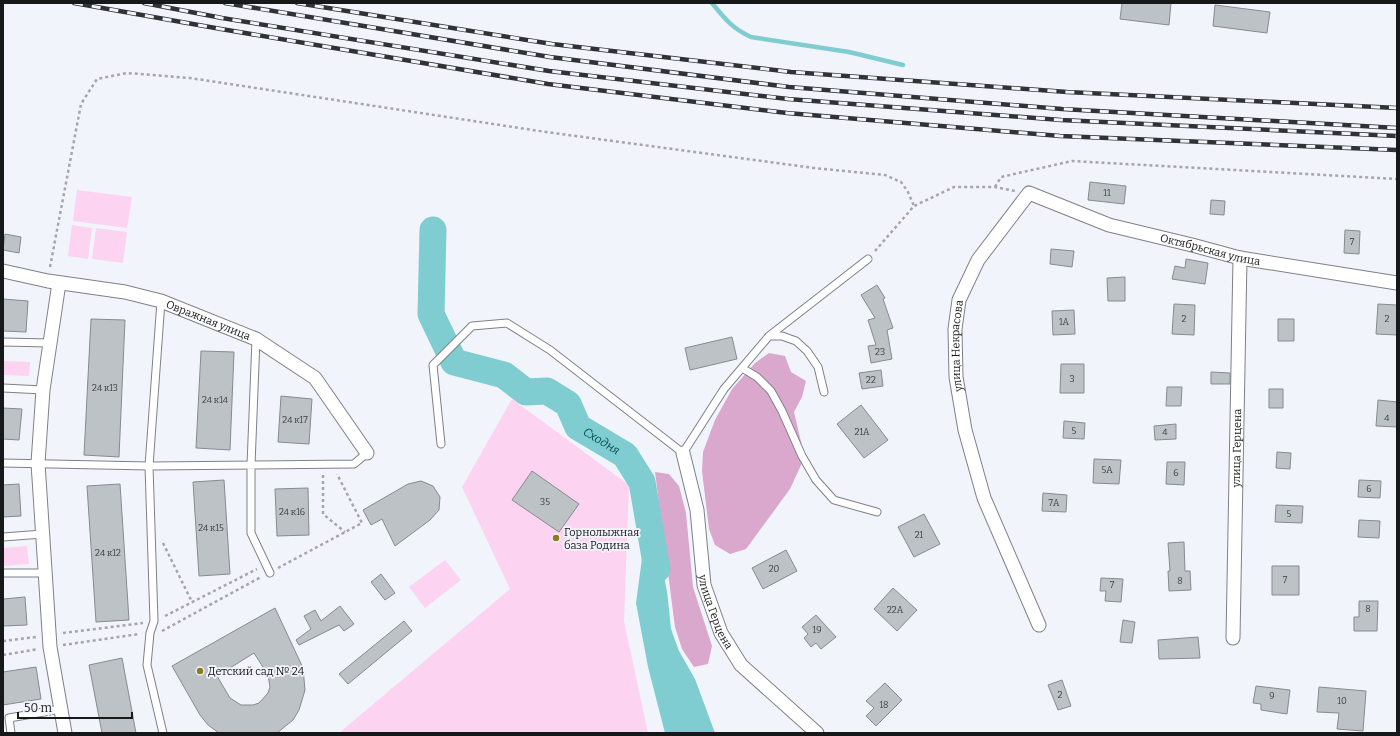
<svg xmlns="http://www.w3.org/2000/svg" width="1400" height="736" font-family="Bitter,serif">
  <style>
    .green { fill: #fcd3f1 }
    .forest { fill: #daa7cd }
    .water { fill: #7fcdd1 }
    .lines { fill: none; stroke-linecap: round; stroke-linejoin: round }
    .stream { stroke: #7fcdd1; stroke-width: 4.5 }
    .river { stroke: #7fcdd1; stroke-width: 27 }
    .building { fill: #bcc2c6; stroke: #858b8f; fill-rule: evenodd }
    .service-casing { stroke: #7f8187; stroke-width: 9 }
    .minor-casing { stroke: #7f8187; stroke-width: 15 }
    .path { stroke: #a5a6ac; stroke-width: 2.5; stroke-dasharray: 3 3; stroke-linecap: butt }
    .service { stroke: #fff; stroke-width: 7 }
    .minor { stroke: #fff; stroke-width: 13 }
    .rail-casing { stroke: #313235; stroke-width: 4.5 }
    .rail { stroke: #f2f4fb; stroke-width: 3; stroke-dasharray: 9; stroke-linecap: butt }
    .poi-dot { fill: #8c7b21; stroke: #f2f4fb; stroke-width: 1.5 }
    .labels { text-anchor: middle; dominant-baseline: central; stroke-width: 3.5; stroke-linejoin: round; paint-order: stroke }
    .number-label { font-size: 9px; fill: #404245 }
    .street-label { font-size: 11px; fill: #17181a; stroke: #f2f4fb }
    .poi-label { font-size: 11px; fill: #17181a; stroke: #f2f4fb; text-anchor: start }
    .water-label { font-size: 12px; font-style: italic; fill: #044e52; stroke: #f2f4fb }
  </style>
  <rect width="100%" height="100%" fill="#f2f4fb"/>
  <!-- green -->
  <path class="green" d="M77,190L132,197L127,228L73,221Z
    M72,225L92,228L88,259L68,256Z
    M96,228L127,232L123,263L92,259Z
    M3,361L30,362L29,376L3,375Z
    M512,399L629,485L624,621L648,733H339L510,589L462,487Z
    M27,546L29,564L4,566L3,548Z
    M445,560L461,580L425,608L409,587Z"/>
  <!-- forest -->
  <path class="forest" d="M769,353L785,356L791,372L806,381L802,397L794,412L802,446V463L790,489L746,549L730,554L715,545L709,529L702,471L703,452L715,420L732,389L755,363Z
    M655,472L669,474L679,486L686,513L693,587L712,646L708,664L694,667L682,649L675,627Z"/>
  <!-- water -->
  <path class="water" d="M651,532L655,533L667,591L671,629L679,651L695,679L715,733H665L648,667L636,603L643,551L644,544Z"/>
  <g class="lines">
    <!-- stream -->
    <path class="stream" d="M712,3C725,19 732,28 751,37L849,52L903,65"/>
    <!-- river -->
    <path class="river" id="s1" d="M433,230L431,314L454,362L504,375L526,392L547,391L568,404L578,427L625,455L642,482L657,569"/>
  </g>
  <!-- building -->
  <path class="building" d="M1122,3H1171L1169,25L1120,19Z
    M1215,5L1270,12L1267,33L1213,26Z
    M1090,182L1126,186L1124,204L1088,200Z
    M1211,200L1225,201L1224,215L1210,214Z
    M1345,230L1360,231L1359,254L1344,253Z
    M5,234L21,237L19,253L3,250Z
    M1051,249L1074,251L1072,267L1050,264Z
    M1186,259L1208,263L1205,284L1172,279L1175,266L1185,268Z
    M1125,277V301H1108L1107,278Z
    M877,285L885,298L883,299L893,328L887,330L892,359L871,363L868,346L876,345L868,320L875,318L861,295Z
    M3,299L28,301L26,332L3,331Z
    M1174,304L1195,305L1194,335L1172,334Z
    M1378,304L1397,305V335L1376,334Z
    M1074,310L1075,334L1053,335L1052,311Z
    M91,319L125,320L119,457L84,455Z
    M1278,319H1294V341H1278Z
    M732,337L737,359L690,370L685,348Z
    M201,351L234,352L230,450L196,448Z
    M1061,364H1084V393H1060Z
    M881,370L883,386L862,389L859,373Z
    M1211,372L1230,373V384H1211Z
    M1167,387H1182L1181,406H1166Z
    M1269,389H1283V408H1269Z
    M281,396L312,399L309,444L278,442Z
    M1378,400L1397,402V427L1376,426Z
    M861,405L888,440L864,458L837,424Z
    M3,408L22,409L19,440L3,439Z
    M1064,421L1085,423L1084,439L1063,438Z
    M1176,424V439L1155,440L1154,426Z
    M1277,452L1291,453L1290,469L1276,468Z
    M1094,459L1121,460L1119,484L1093,483Z
    M1167,462H1185L1184,485L1166,484Z
    M532,471L579,504L559,532L512,500Z
    M224,480L230,574L199,576L193,482Z
    M1359,480L1381,481L1380,498L1358,497Z
    M421,481L433,486L440,497L439,510L430,520L395,546L382,519L371,525L363,510L408,484Z
    M19,484L21,516L3,517V485Z
    M120,484L129,620L96,622L87,486Z
    M308,488L309,535L277,536L275,489Z
    M1043,493L1067,495L1066,512L1042,511Z
    M1276,505L1303,506L1302,523L1275,522Z
    M924,514L940,544L914,557L898,527Z
    M1359,520L1380,521L1379,538L1358,537Z
    M1184,542L1185,571H1190L1191,590L1169,591L1168,571H1170L1168,543Z
    M786,550L797,571L763,589L752,568Z
    M1272,566H1299V595H1272Z
    M381,574L395,593L385,600L371,582Z
    M1101,578L1123,579L1121,602L1105,601L1106,591H1100Z
    M893,588L917,610L897,631L874,609Z
    M25,597L27,625L3,626V599Z
    M1359,601H1378L1377,631H1354V617H1359Z
    M340,606L354,624L344,631L339,625L299,645L296,640L311,629L304,616L315,610L321,621Z
    M275,608L303,668L305,690L299,710L293,720L277,733H219L208,725L200,715L172,666ZM254,653L268,675L270,687L268,693L259,703L253,705H241L230,698L217,676Z
    M816,615L836,637L821,649L816,643L811,647L804,638L808,634L802,627Z
    M1123,620L1135,622L1132,643L1120,642Z
    M404,621L412,631L348,684L339,674Z
    M1198,637L1200,658L1159,659L1158,640Z
    M122,658L136,733H102L89,665Z
    M36,667L41,699L3,705V672Z
    M1062,680L1071,706L1058,710L1048,685Z
    M885,683L902,700L876,726L866,716L874,708L866,701Z
    M1256,686L1290,690L1287,714L1261,710V704L1253,703Z
    M1319,687L1366,691L1363,731L1337,729L1339,713L1317,712Z"/>
  <g class="lines">
    <defs>
      <path id="service" d="M161,301L149,466L154,621L150,633L147,665L163,733
        M769,336H782L796,341L807,351L818,367L824,392
        M256,339L251,465V533L270,573
        M3,342L49,343
        M742,368L757,377L771,391L782,411L802,456L816,480L834,500L877,512
        M3,388L43,390
        M441,444L433,365L472,326L507,323L550,350L683,453L724,389L769,336L868,259
        M3,463L149,466L354,464L367,453
        M3,537L43,534
        M3,573H46
        M11,733L9,718L61,709"/>
      <g id="minor">
        <path id="s2" d="M3,271L48,281L125,292L161,301L256,339L315,378L367,453"/>
        <path d="M59,283L43,390L38,463L50,647L65,733"/>
        <path id="s3" d="M683,453L697,510L704,585L721,633L741,665L817,733"/>
        <path id="s4" d="M1039,625L984,498L965,430L956,377L955,329L959,300L978,260L1029,193L1109,225L1192,245L1240,258L1397,283"/>
        <path id="s5" d="M1233,638L1240,258"/>
      </g>
    </defs>
    <!-- service casing -->
    <use href="#service" class="service-casing"/>
    <!-- minor casing -->
    <use href="#minor" class="minor-casing"/>
    <!-- path -->
    <path class="path" d="M995,187L1001,177L1072,161L1397,179
      M875,251L914,206L954,187H995L1015,191
      M50,267L81,104L97,79L127,73L190,78L546,132L814,168L885,175L901,182L908,192L914,206
      M323,475V514L345,532
      M163,543L192,602
      M278,568L362,523L337,474
      M165,616L257,569
      M162,631L261,577
      M63,633L143,623
      M3,641L36,637
      M63,645L139,634
      M3,655L38,649"/>
    <!-- service -->
    <use href="#service" class="service"/>
    <!-- minor -->
    <use href="#minor" class="minor"/>
    <defs>
      <path id="rail" d="M74,3L221,29L548,84L787,113L1060,136L1397,150
        M144,3L222,18L549,71L788,99L1061,120L1397,136
        M225,3L550,57L789,87L1062,109L1397,128
        M297,3L552,44L791,72L1067,92L1397,108"/>
    </defs>
    <!-- rail casing -->
    <use href="#rail" class="rail-casing"/>
    <!-- rail -->
    <use href="#rail" class="rail"/>
  </g>
  <!-- markers -->
  <g class="poi-dot">
    <circle cx="556" cy="538" r="4"/>
    <circle cx="200" cy="671" r="4"/>
  </g>
  <g class="labels">
    <!-- number labels -->
    <g class="number-label">
      <text x="1107" y="193">11</text>
      <text x="1352" y="242">7</text>
      <text x="1184" y="319">2</text>
      <text x="1387" y="319">2</text>
      <text x="1064" y="322">1А</text>
      <text x="880" y="352">23</text>
      <text x="1072" y="379">3</text>
      <text x="871" y="380">22</text>
      <text x="105" y="388">24 к13</text>
      <text x="215" y="400">24 к14</text>
      <text x="1387" y="418">4</text>
      <text x="295" y="420">24 к17</text>
      <text x="1074" y="431">5</text>
      <text x="862" y="432">21А</text>
      <text x="1165" y="432">4</text>
      <text x="1107" y="470">5А</text>
      <text x="1176" y="473">6</text>
      <text x="1369" y="489">6</text>
      <text x="545" y="502">35</text>
      <text x="1054" y="503">7А</text>
      <text x="292" y="512">24 к16</text>
      <text x="1289" y="514">5</text>
      <text x="211" y="528">24 к15</text>
      <text x="919" y="535">21</text>
      <text x="108" y="553">24 к12</text>
      <text x="774" y="569">20</text>
      <text x="1285" y="580">7</text>
      <text x="1180" y="581">8</text>
      <text x="1112" y="585">7</text>
      <text x="1368" y="609">8</text>
      <text x="895" y="610">22А</text>
      <text x="817" y="630">19</text>
      <text x="1060" y="695">2</text>
      <text x="1272" y="696">9</text>
      <text x="1342" y="701">10</text>
      <text x="884" y="705">18</text>
    </g>
    <!-- street labels -->
    <g class="street-label">
      <text stroke="none"><textPath href="#s4" startOffset="659">Октябрьская улица</textPath></text>
      <text stroke="none"><textPath href="#s2" startOffset="212">Овражная улица</textPath></text>
      <text stroke="none"><textPath href="#s4" startOffset="294">улица Некрасова</textPath></text>
      <text stroke="none"><textPath href="#s5" startOffset="190">улица Герцена</textPath></text>
      <text stroke="none"><textPath href="#s3" startOffset="163">улица Герцена</textPath></text>
    </g>
    <!-- poi labels -->
    <g class="poi-label">
      <text x="564" y="532">Горнолыжная<tspan x="564" dy="13">база Родина</tspan></text>
      <text x="208" y="671">Детский сад № 24</text>
    </g>
    <!-- water labels -->
    <g class="water-label">
      <text stroke="none"><textPath href="#s1" startOffset="315">Сходня</textPath></text>
    </g>
  </g>
  <!-- border -->
  <rect width="1400" height="736" fill="none" stroke="#17181a" stroke-width="8"/>
  <!-- scale -->
  <path d="M18 712v6h114v-6" fill="none" stroke="#17181a" stroke-width="2"/>
  <text x="24" y="712" font-size="12" fill="#17181a" stroke="#f2f4fb" stroke-width="3" paint-order="stroke">50 m</text>
</svg>
